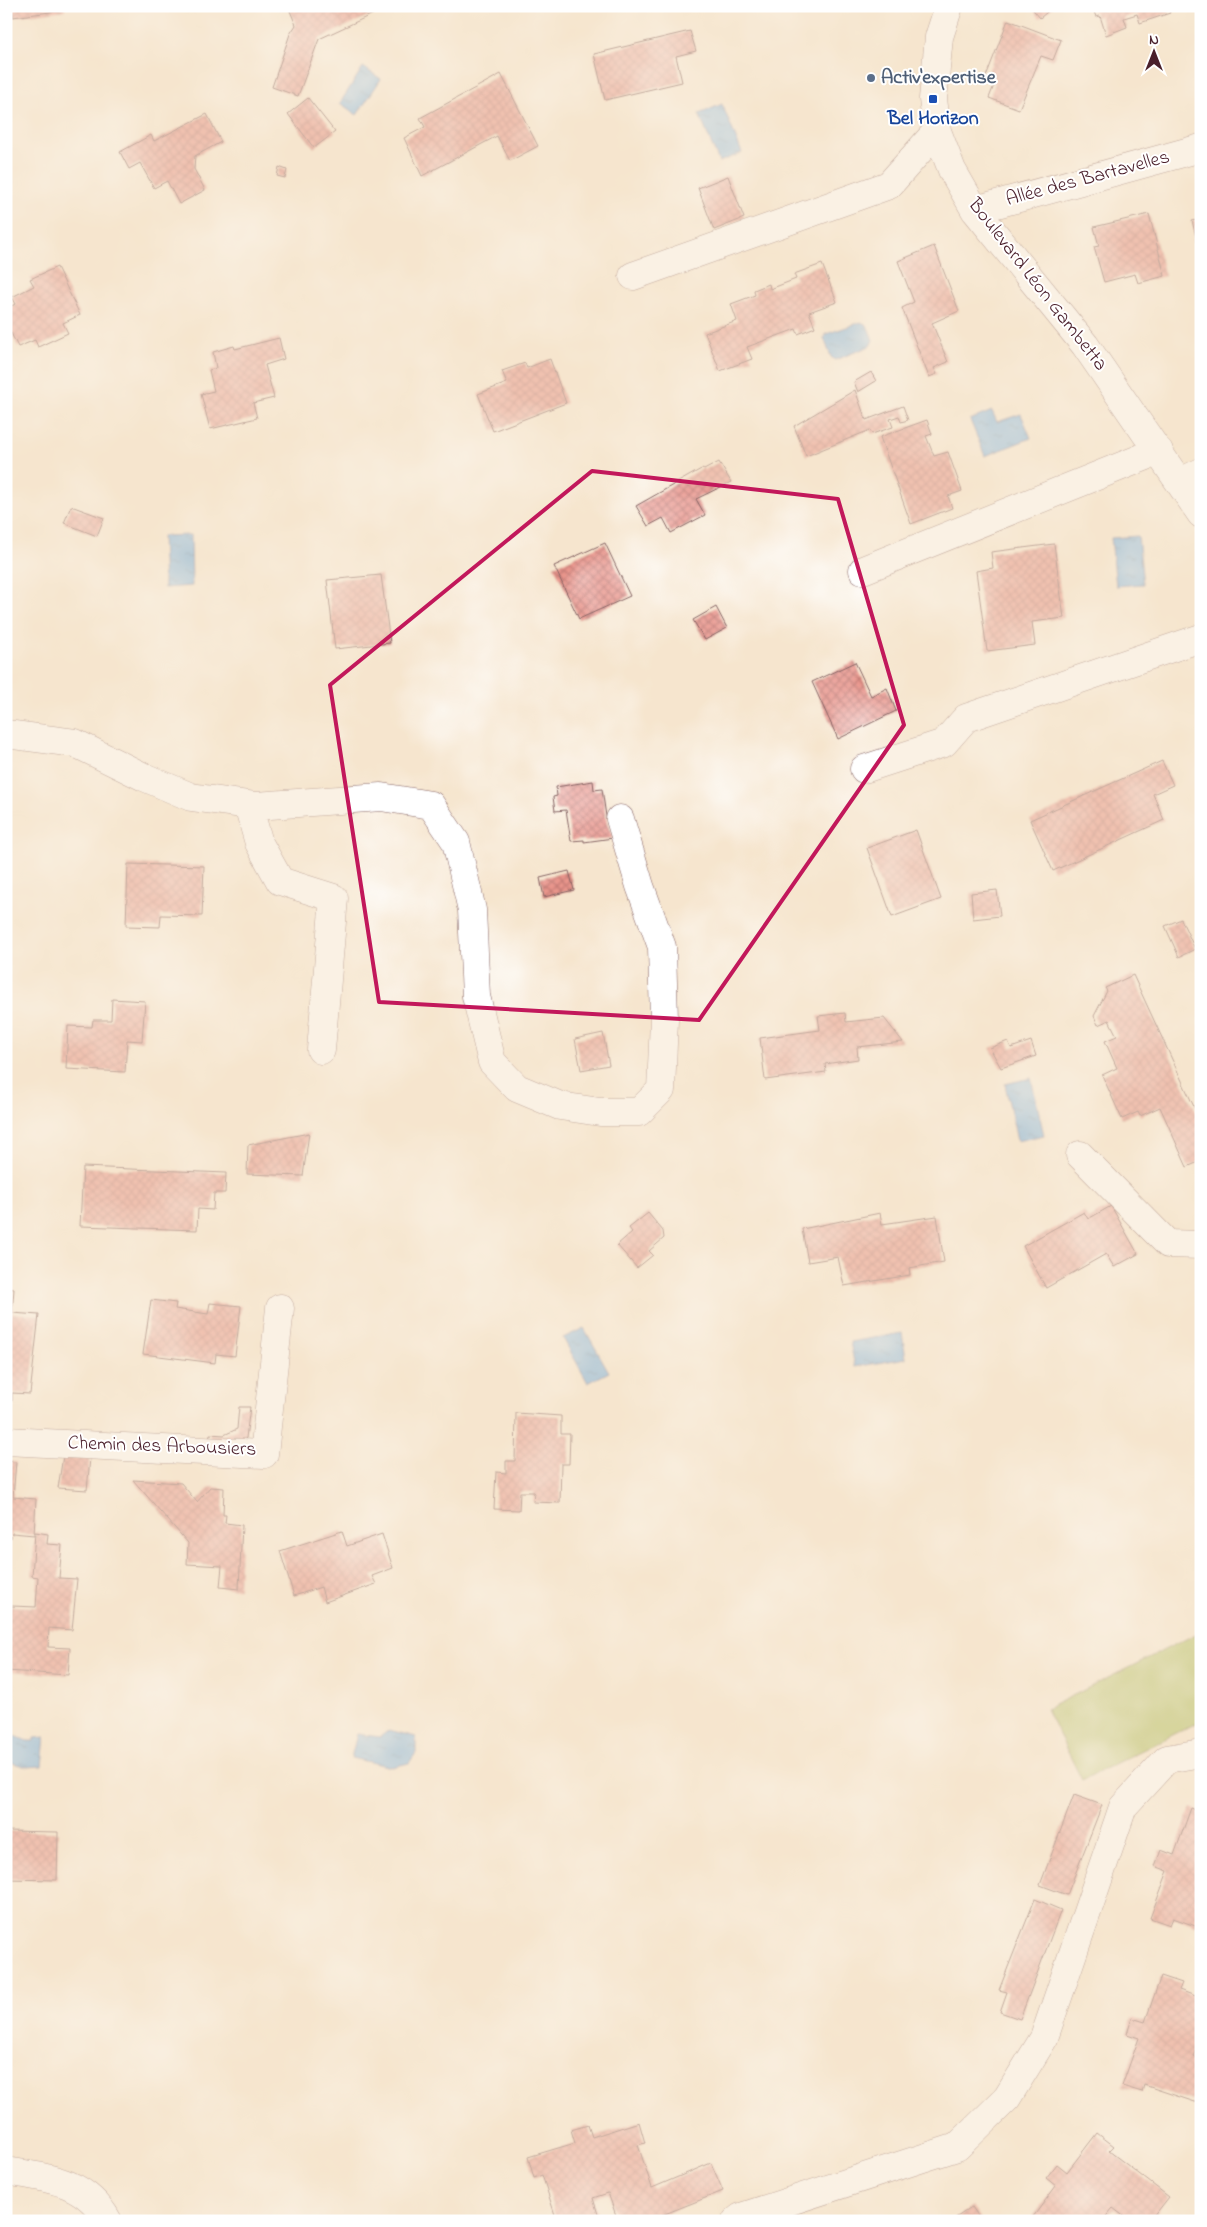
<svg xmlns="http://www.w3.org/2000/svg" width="1207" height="2227" font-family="'Indie Flower',sans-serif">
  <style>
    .garden { fill: #b1c063; stroke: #7e7047 }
    .water { fill: url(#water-ripples); stroke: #5c6686 }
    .building { fill: url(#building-cross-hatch) }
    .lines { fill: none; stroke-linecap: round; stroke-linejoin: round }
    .minor-casing { stroke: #866464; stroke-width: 29 }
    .minor { stroke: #fff; stroke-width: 28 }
    .marked { fill: none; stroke: #c2185b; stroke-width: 4; stroke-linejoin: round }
    .service-dot { fill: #5c6f8a; stroke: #fff; stroke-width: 2 }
    .transit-dot { fill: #1a4fb4; stroke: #fff; stroke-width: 2 }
    .labels { text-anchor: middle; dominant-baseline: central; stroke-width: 4; stroke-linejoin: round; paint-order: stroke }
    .service-label { font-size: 20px; font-weight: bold; fill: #4e5e75; stroke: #fff; text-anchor: start }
    .transit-label { font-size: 20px; font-weight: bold; fill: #164399; stroke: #fff }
    .street-label { font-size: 20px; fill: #4a1f2b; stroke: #fff }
  </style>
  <defs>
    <pattern id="water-ripples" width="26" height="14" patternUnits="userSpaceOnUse" patternTransform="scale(1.25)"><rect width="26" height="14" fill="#6eace0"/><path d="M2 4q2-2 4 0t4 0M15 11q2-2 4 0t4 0" fill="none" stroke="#5c8bb6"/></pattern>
    <pattern id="building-cross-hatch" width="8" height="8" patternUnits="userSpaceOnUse" patternTransform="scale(1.25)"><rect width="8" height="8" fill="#e8948b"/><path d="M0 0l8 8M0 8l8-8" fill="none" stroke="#be7872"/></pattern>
  </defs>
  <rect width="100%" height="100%" fill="#fff"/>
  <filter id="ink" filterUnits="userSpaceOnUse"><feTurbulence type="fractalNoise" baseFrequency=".02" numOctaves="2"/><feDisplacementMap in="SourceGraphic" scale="10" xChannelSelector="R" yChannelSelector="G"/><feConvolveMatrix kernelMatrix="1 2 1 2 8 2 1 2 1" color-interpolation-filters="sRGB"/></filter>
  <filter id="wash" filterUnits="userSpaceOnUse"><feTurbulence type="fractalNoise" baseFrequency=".0096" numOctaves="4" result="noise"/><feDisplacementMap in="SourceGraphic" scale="20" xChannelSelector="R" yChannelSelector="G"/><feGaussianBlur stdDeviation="1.12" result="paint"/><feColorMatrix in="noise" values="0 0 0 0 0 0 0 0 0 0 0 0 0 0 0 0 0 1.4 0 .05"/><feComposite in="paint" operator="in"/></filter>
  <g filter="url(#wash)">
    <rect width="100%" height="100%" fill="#f6e5ce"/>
    <!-- garden -->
    <path class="garden" d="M1200,1632L1201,1721L1082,1780L1046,1709Z"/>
    <!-- water -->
    <path class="water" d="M363,67L381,79L357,115L340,103Z
      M722,104L742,153L719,162L699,114Z
      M861,322L867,325L873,340L870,346L835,360L831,357L824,338L826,334Z
      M992,411L997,422L1021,414L1031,438L985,456L970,420Z
      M191,535L192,586L164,588L162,536Z
      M1138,536L1143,584L1116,586L1111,538Z
      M1031,1078L1044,1135L1017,1141L1005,1084Z
      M584,1328L609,1372L588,1383L563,1338Z
      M902,1333L906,1358L855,1367L850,1342Z
      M389,1730L416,1737V1753L409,1763L392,1767L351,1758L357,1734L380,1737Z
      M6,1733L28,1741H34V1738L45,1737L42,1766L27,1767L6,1761Z"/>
    <g id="blocks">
      <!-- building -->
      <path class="building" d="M11,6H64L65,10L13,17Z
        M288,6H370L373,14L319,39L298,96L272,87L290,34L296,25Z
        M1030,6H1054L1040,18Z
        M1092,6H1167L1170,13L1140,23L1137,14L1124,18L1127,27L1106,35L1100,16L1096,17Z
        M1008,20L1061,40L1053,60L1041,56L1019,109L989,98L995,83L985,79Z
        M690,31L696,51L676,56L682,82L605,100L594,54Z
        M501,74L538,146L510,161L497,136L422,176L404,138L425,127L420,118Z
        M308,98L335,132L314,148L288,114Z
        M207,114L221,142L195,156L194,169L205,190L179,204L167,181L154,188L140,163L129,169L120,152L151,135L154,141Z
        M279,167L287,170L285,178L277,176Z
        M728,176L744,218L714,230L698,188Z
        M1149,214L1165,276L1138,283L1135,274L1104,282L1094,247L1099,246L1094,227Z
        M1201,219V253H1200L1192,221Z
        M934,246L959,311L932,323L948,362L934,368L937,374L929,377L902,308L914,302L898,261Z
        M822,264L837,302L809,312L815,327L798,334L796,329L747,347L752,359L720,371L705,333L737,321L731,304L755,295L754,290L769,284L770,289L796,279L794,274Z
        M57,267L80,315L63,323L68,333L38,347L35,340L18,347L6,323V308L16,304L12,297L34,286L30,279Z
        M279,338L284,359L265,365L274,398L253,403L257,418L210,429L201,394L214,391L209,370L216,368L213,352L234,346L235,349Z
        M550,359L566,403L493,431L478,394L507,383L502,371L525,363L527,368Z
        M871,372L876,381L858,392L854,382Z
        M855,390L866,420L903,406L908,420L901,422L899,416L890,419L893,427L872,434L870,430L806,456L794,426Z
        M927,420L932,434L926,436L934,456L948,452L962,491L948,496L952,508L911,524L880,437Z
        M719,462L731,482L696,499L705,515L671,533L663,518L648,526L636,506L703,468L704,470Z
        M71,506L104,518L97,536L64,523Z
        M605,543L630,596L579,619L554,566Z
        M1054,544L1064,618L1032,622L1035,645L987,651L976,571L993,568L991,552Z
        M381,575L390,643L335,649L327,580Z
        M716,607L727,628L705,640L693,620Z
        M855,662L871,696L887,688L896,711L838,739L812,682Z
        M1162,761L1173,785L1153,794L1164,820L1053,871L1030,820Z
        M593,781L594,790L602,789L607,823L613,838L584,842V840L571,841L566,810L555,811L553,797L557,796L556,787Z
        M916,830L941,899L892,917L867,848Z
        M128,864L204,866L202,916L161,915L160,927L126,926Z
        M569,871L574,890L544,897L540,878Z
        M997,890L1000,916L973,919L971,893Z
        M1181,919L1195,949L1179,957L1165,926Z
        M1133,975L1201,1122V1161L1187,1167L1160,1107L1140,1116L1138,1112L1122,1119L1102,1075L1117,1068L1105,1041L1117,1036L1109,1020L1098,1025L1094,1016L1107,991L1105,988Z
        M112,999L145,1001L142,1041L127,1040L125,1072L66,1069L68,1026L92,1027L93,1020H111Z
        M845,1013L846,1022L884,1018L903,1042L857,1047L858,1059L825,1064L826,1072L765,1080L760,1038L820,1030L818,1016Z
        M603,1033L609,1065L581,1070L575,1039Z
        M1008,1041L1011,1048L1031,1041L1036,1056L1001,1068L990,1048Z
        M309,1133L303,1176L247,1174L248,1145Z
        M83,1167L226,1173L225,1193H214L213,1210L198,1209L197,1230L80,1226Z
        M1111,1206L1138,1254L1114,1267L1106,1254L1046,1288L1023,1246L1084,1212L1088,1219Z
        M648,1213L663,1231L664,1238L649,1251L653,1255L637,1268L617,1245L632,1232L629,1228Z
        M880,1213L882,1224L937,1216L944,1262L909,1268L910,1275L844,1286L838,1257L808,1262L802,1229Z
        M6,1288L14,1289L12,1313L39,1315L30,1394L12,1393V1401L6,1400Z
        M151,1300L176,1303L175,1309L208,1314L210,1303L241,1306L235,1356L216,1354L215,1363L143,1354Z
        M239,1407H250L246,1438L243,1441L209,1442L210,1434L224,1435L237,1429Z
        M516,1413L561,1416V1434H570L569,1464H561L560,1503L533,1502L534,1492H520L519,1510L494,1509L496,1472L506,1473V1461H515Z
        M63,1456L90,1458L87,1490L58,1488Z
        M6,1461L16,1462L13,1497L36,1499L34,1535L12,1533L11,1538H6Z
        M133,1480L181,1483L197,1502L210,1487L224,1488L223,1515H226L225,1523L242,1525L239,1589L220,1587L222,1566L187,1564L188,1543Z
        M342,1531L347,1546L382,1534L393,1568L372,1576L376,1584L325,1602L321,1587L294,1596L280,1551Z
        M35,1532L48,1534L47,1544L62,1545L59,1578L77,1579L72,1630L49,1628L48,1647L70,1648L68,1675L6,1671V1612L12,1606L36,1607L38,1577L32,1576Z
        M1074,1795L1102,1805L1067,1895L1040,1885Z
        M1191,1808L1201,1812V1928L1173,1918L1170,1925L1150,1918L1168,1871L1155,1866L1161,1850L1174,1855Z
        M6,1831L58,1832L57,1880L6,1879Z
        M1035,1899L1061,1910L1020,2019L1000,2012L1007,1992L999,1990Z
        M1161,1976L1182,1983L1179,1990L1201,1998V2043H1199L1194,2057L1201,2060V2104L1144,2085L1142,2092L1122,2086L1139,2038L1127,2034L1132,2018L1145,2022Z
        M639,2122L645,2143L638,2145L652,2188L711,2163L723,2191L647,2221H618L608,2193L593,2198L600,2221H557L542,2175L534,2178L528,2157L575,2143L571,2130L588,2125L592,2137Z
        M1097,2133L1114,2146L1109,2151L1169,2197L1150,2221H1130L1113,2208L1102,2221H1030L1056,2186L1046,2178L1057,2164L1067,2172Z
        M972,2207L982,2221H951Z"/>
    </g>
  </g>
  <g filter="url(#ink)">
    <use href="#blocks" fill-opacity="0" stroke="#866464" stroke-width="1"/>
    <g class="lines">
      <defs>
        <path id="minor" d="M949,6L939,37L933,99L937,131L952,170L975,210L1085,345L1201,514
          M975,210L1201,148
          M633,276L889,185L937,131
          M1180,482L1201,472
          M863,570L1159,451
          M6,734L75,743L144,777L191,797L256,806L381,797L431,805L456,842L472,910L476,996L492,1062L517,1088L560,1106L600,1112H639L661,1090L664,1020L662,947L640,886L620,819
          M864,769L944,743L966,718L1201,638
          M248,805L259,843L280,881L334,898L321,1050
          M1080,1155L1168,1244L1201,1245
          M6,1441L264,1454L280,1308
          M6,2171C48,2178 85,2180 108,2221
          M736,2221L741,2217L957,2147L1007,2098L1044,2038L1123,1807L1167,1759L1201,1753"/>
      </defs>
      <!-- minor casing -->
      <use href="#minor" class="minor-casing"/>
      <!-- minor -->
      <use href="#minor" class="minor"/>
    </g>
  </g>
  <!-- marked area -->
  <path d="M0 0H1207V2227H0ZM592,471L838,499L904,725L699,1020L379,1002L330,685Z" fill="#f6e5ce" fill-opacity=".55" fill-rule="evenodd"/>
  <path class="marked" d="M592,471L838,499L904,725L699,1020L379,1002L330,685Z"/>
  <!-- markers -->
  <circle class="service-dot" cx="871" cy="78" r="5"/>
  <rect class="transit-dot" x="928" y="94" width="10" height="10" rx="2.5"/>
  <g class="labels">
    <!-- service labels -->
    <g class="service-label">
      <text x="881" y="78">Activ'expertise</text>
    </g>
    <!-- transit labels -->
    <g class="transit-label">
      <text x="933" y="119">Bel Horizon</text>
    </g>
    <!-- street labels -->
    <g class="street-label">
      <text transform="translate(1088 179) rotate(-15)">Allée des Bartavelles</text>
      <text transform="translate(1037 285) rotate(52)">Boulevard Léon Gambetta</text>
      <text transform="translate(162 1447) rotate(2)">Chemin des Arbousiers</text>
    </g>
  </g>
  <!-- margin -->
  <rect width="1207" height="2227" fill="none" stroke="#fff" stroke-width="25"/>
  <!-- north arrow -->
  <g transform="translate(1154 52)" stroke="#ffffff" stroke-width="4" paint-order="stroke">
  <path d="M0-4L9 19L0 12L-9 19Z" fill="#4a1f2b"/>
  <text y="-8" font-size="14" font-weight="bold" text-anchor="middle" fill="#4a1f2b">N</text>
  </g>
</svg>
